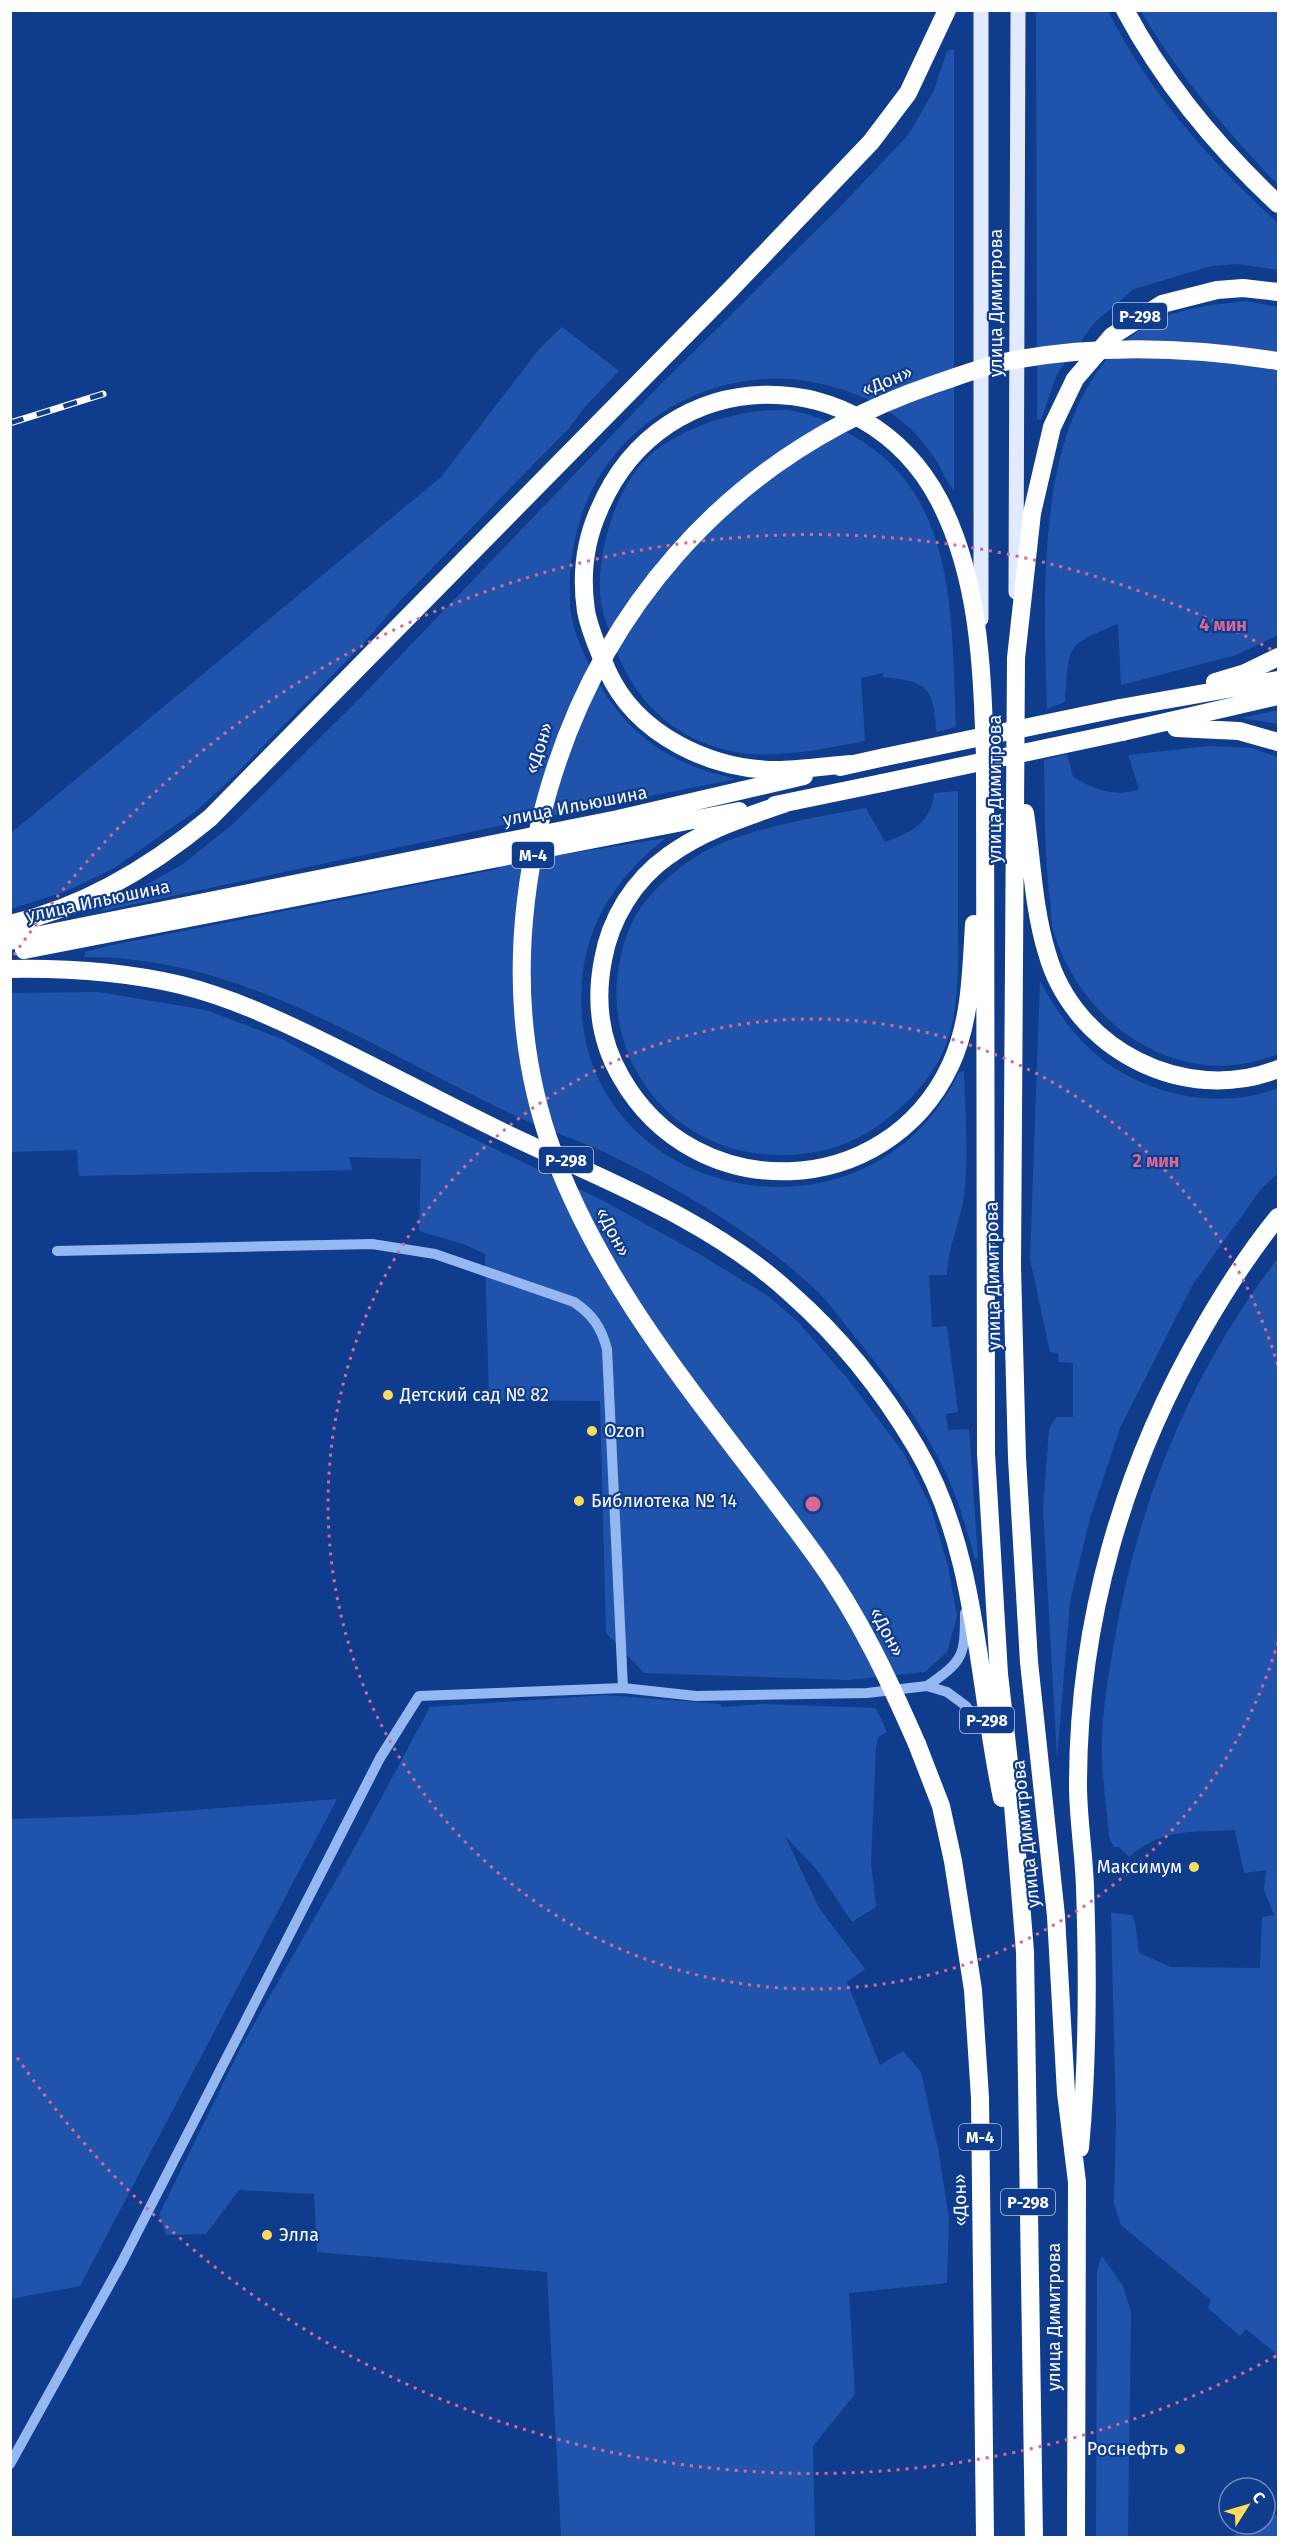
<svg xmlns="http://www.w3.org/2000/svg" width="1289" height="2548" font-family="'Fira Sans',sans-serif">
  <style>
    .green { fill: #2054ac }
    .lines { fill: none; stroke-linecap: round; stroke-linejoin: round }
    .minor { stroke: #95b8f3; stroke-width: 10 }
    .major { stroke: #e1eaff; stroke-width: 15 }
    .highway { stroke: #fff; stroke-width: 18 }
    .rail-casing { stroke: #fff; stroke-width: 7 }
    .rail { stroke: #0f3c8c; stroke-width: 4.5; stroke-dasharray: 14; stroke-linecap: butt }
    .highway-bridge { stroke: #fff; stroke-width: 18 }
    .ring { fill: none; stroke: #d76994; stroke-width: 3; stroke-dasharray: 3 6 }
    .poi-dot { fill: #ffdc57; stroke: #0f3c8c; stroke-width: 2 }
    .labels { text-anchor: middle; dominant-baseline: central; stroke-width: 4.5; stroke-linejoin: round; paint-order: stroke }
    .shield { fill: #0f3c8c; stroke: #b7c4dc; stroke-width: 1.5 }
    .shield-label { font-size: 16px; font-weight: bold; fill: #fff }
    .street-label { font-size: 18px; fill: #fff; stroke: #0f3c8c }
    .poi-label { font-size: 18px; fill: #fff; stroke: #0f3c8c; text-anchor: start }
    .centre { fill: #d76994; stroke: #0f3c8c; stroke-width: 3 }
    .ring-label { font-size: 18px; text-anchor: middle; font-weight: bold; fill: #d76994; stroke: #0f3c8c; stroke-width: 4.5; stroke-linejoin: round; paint-order: stroke }
  </style>
  <rect width="100%" height="100%" fill="#0f3c8c"/>
  <!-- green -->
  <path class="green" d="M1036,11H1108C1148,91 1212,164 1278,223V270L1238,264L1211,266L1134,289L1095,322L1057,374L1041,420L1037,419Z
    M1141,11H1278V185C1227,131 1179,76 1141,11Z
    M954,49V490C947,483 943,472 938,463C928,448 914,430 899,419C876,400 846,389 817,383C733,364 635,407 594,486C576,520 568,561 570,600C570,627 583,653 595,676C626,735 671,765 736,779L503,825L98,912L183,864L234,823L358,700L662,383L841,206L909,134L934,90L947,51Z
    M1246,301L1278,307V635L1236,655L1121,685L1118,624C1063,646 1070,645 1065,702L1047,709C1044,590 1029,377 1162,318C1187,307 1219,304 1246,301Z
    M562,327L619,371L584,408L570,427L398,603L363,644L231,779L196,811L114,868L67,891L11,909V833L441,477L540,348Z
    M788,410C817,415 830,422 855,437C959,496 951,622 956,727L936,732C935,688 927,681 883,677V673L861,678L865,741C822,749 773,760 730,751C673,738 633,700 615,646C610,632 603,617 601,602C594,555 618,475 660,447C699,421 742,409 788,410Z
    M1278,710V724L1242,718Z
    M1209,746L1252,748L1278,757V1054C1181,1094 1083,1026 1054,933C1051,923 1051,911 1050,901C1044,855 1045,807 1044,760L1067,754L1073,777C1093,789 1116,798 1139,789L1128,755Z
    M958,791C958,832 958,874 958,915C958,957 961,1006 945,1047C931,1082 899,1113 867,1133C840,1149 811,1155 780,1155C660,1155 583,1035 631,925C642,899 669,875 692,859C737,829 813,818 866,808L885,842C910,833 932,823 934,793Z
    M666,838C619,874 586,922 582,982C565,1197 866,1268 959,1072L964,1071C965,1113 969,1156 964,1197C960,1224 947,1248 947,1275H929L932,1327L947,1326L958,1412L946,1414L948,1430L969,1429L978,1558L975,1559C966,1527 957,1494 941,1463C917,1415 882,1370 848,1328C838,1316 829,1303 819,1293C761,1237 678,1188 606,1153C572,1137 535,1126 501,1109C368,1045 237,956 85,957V952L112,945L498,869L506,854L561,855Z
    M1040,981C1054,1007 1070,1031 1092,1051C1139,1094 1219,1112 1278,1088V1173L1261,1189L1193,1284L1120,1428L1090,1518L1070,1602L1057,1758L1043,1509L1049,1429L1056,1417H1073V1363L1059,1362L1058,1353L1050,1352L1030,1259Z
    M99,992L206,1010L282,1039L372,1090L604,1201L701,1255L768,1296L797,1321L847,1378L903,1452L930,1505L948,1566L957,1616L947,1652L925,1672L849,1680L644,1673L606,1633L600,1401L489,1400L485,1254L466,1245L419,1231L421,1159L349,1157L352,1170L79,1176L77,1150L11,1152V993Z
    M1278,1258V2361L1274,2352L1246,2329L1240,2336L1208,2308L1211,2300L1121,2225L1114,2204L1116,2120L1111,1913L1132,1915L1135,1922L1139,1953L1171,1967L1260,1968L1262,1917L1274,1915L1264,1890L1266,1870L1244,1873L1235,1830C1192,1833 1163,1827 1129,1857L1119,1847H1114L1109,1837C1107,1807 1101,1776 1102,1746C1102,1712 1108,1676 1114,1643C1138,1502 1191,1371 1278,1258Z
    M606,1695L720,1704L722,1707L764,1704L876,1708L887,1732L878,1737L876,1747L871,1863L876,1907L852,1922L818,1871L785,1836L819,1908L865,1969L847,1982L880,2065L903,2051L921,2072L938,2148L949,2219L947,2283L849,2293L855,2394L813,2446L815,2537H561L547,2272L317,2252L314,2194L239,2190L206,2234L166,2235L159,2215L242,2045L356,1845L430,1707Z
    M337,1799L80,2286L11,2299V1819L130,1815Z
    M1102,2256L1123,2286L1131,2312L1128,2537H1096L1097,2271Z
    M1278,2514V2537H1232L1245,2525L1265,2524V2518Z"/>
  <g class="lines">
    <!-- minor -->
    <path class="minor" d="M57,1251L372,1244L435,1254L574,1302C593,1315 601,1327 607,1349L623,1688
      M927,1686C963,1661 965,1657 965,1613
      M10,2464L122,2262L380,1758L419,1696L623,1688L696,1696L867,1693L927,1686L947,1692L966,1706L989,1735"/>
    <!-- major -->
    <path class="major" d="M1016,592L1018,10
      M981,619V10"/>
    <!-- highway -->
    <path class="highway" d="M1125,10C1165,85 1217,147 1278,204
      M1215,682L1245,673L1278,657
      M1120,708L1278,680
      M1176,728L1239,731L1278,742
      M1122,732L1278,696
      M850,764C827,766 804,769 781,770C713,771 636,736 607,670C599,651 590,632 586,611C581,577 585,541 599,510C663,358 864,358 939,500C980,579 982,670 985,757L986,1453L999,1674L1011,1780L1025,1952L1034,2538
      M840,767L885,757
      M786,803C746,817 703,830 668,856C634,880 610,919 603,960C595,1001 600,1041 621,1077C695,1208 886,1201 950,1066C971,1022 971,971 974,924
      M775,805L882,783
      M1025,813C1032,860 1033,907 1047,953C1074,1049 1184,1106 1278,1069
      M10,924C85,907 152,866 210,818L728,292L871,142L908,93L947,10
      M10,941L618,819L804,776
      M24,950L739,811
      M10,969C67,968 125,972 181,985C229,997 275,1018 320,1040C382,1070 443,1103 505,1133C601,1179 710,1219 790,1293C839,1336 883,1391 916,1447C978,1551 977,1681 1002,1798
      M917,1744L941,1806L953,1861L973,1990L980,2098L985,2538
      M1080,2148C1088,2061 1088,1974 1085,1888C1084,1853 1078,1819 1078,1785C1078,1622 1123,1467 1204,1327C1226,1289 1250,1251 1278,1217
      M1076,2538L1077,2182L1066,2093L1056,1916L1029,1662L1017,1458L1012,1267L1016,658L1032,513L1052,427L1075,379L1112,336L1162,304L1217,290L1243,288L1278,292"/>
    <defs>
      <path id="rail" d="M10,423L103,394"/>
    </defs>
    <!-- rail casing -->
    <use href="#rail" class="rail-casing"/>
    <!-- rail -->
    <use href="#rail" class="rail"/>
    <!-- highway-bridge -->
    <path class="highway-bridge" d="M885,757L1120,708
      M882,783L1122,732
      M917,1744C889,1680 859,1616 818,1559C721,1424 602,1297 548,1138C515,1038 515,933 538,831C586,619 726,456 932,385C957,377 983,366 1009,361C1097,344 1190,347 1278,361"/>
  </g>
  <!-- distance rings -->
  <g class="ring">
    <path d="M1278 1642A485 485 0 1 1 1278 1366"/>
    <path d="M1276 2356A970 970 0 0 1 14 2053M14 955A970 970 0 0 1 1276 652"/>
  </g>
  <!-- markers -->
  <g class="poi-dot">
    <circle cx="388" cy="1395" r="6"/>
    <circle cx="592" cy="1431" r="6"/>
    <circle cx="579" cy="1501" r="6"/>
    <circle cx="1194" cy="1867" r="6"/>
    <circle cx="267" cy="2235" r="6"/>
    <circle cx="1180" cy="2449" r="6"/>
  </g>
  <g class="labels">
    <!-- shield labels -->
    <g class="shield">
      <rect x="1113" y="303" width="54" height="26" rx="4.5"/>
      <rect x="512" y="842" width="42" height="26" rx="4.5"/>
      <rect x="539" y="1147" width="54" height="26" rx="4.5"/>
      <rect x="960" y="1707" width="54" height="26" rx="4.5"/>
      <rect x="959" y="2124" width="42" height="26" rx="4.5"/>
      <rect x="1001" y="2189" width="54" height="26" rx="4.5"/>
    </g>
    <g class="shield-label">
      <text x="1140" y="316">Р-298</text>
      <text x="533" y="855">М-4</text>
      <text x="566" y="1160">Р-298</text>
      <text x="987" y="1720">Р-298</text>
      <text x="980" y="2137">М-4</text>
      <text x="1028" y="2202">Р-298</text>
    </g>
    <!-- street labels -->
    <g class="street-label">
      <text transform="translate(996 303) rotate(-90)">улица Димитрова</text>
      <text transform="translate(887 381) rotate(-22)">«Дон»</text>
      <text transform="translate(539 748) rotate(-72)">«Дон»</text>
      <text transform="translate(995 789) rotate(-90)">улица Димитрова</text>
      <text transform="translate(575 806) rotate(-11)">улица Ильюшина</text>
      <text transform="translate(98 901) rotate(-12)">улица Ильюшина</text>
      <text transform="translate(613 1232) rotate(62)">«Дон»</text>
      <text transform="translate(993 1276) rotate(-91)">улица Димитрова</text>
      <text transform="translate(887 1632) rotate(62)">«Дон»</text>
      <text transform="translate(1026 1834) rotate(-96)">улица Димитрова</text>
      <text transform="translate(960 2200) rotate(-91)">«Дон»</text>
      <text transform="translate(1054 2317) rotate(-90)">улица Димитрова</text>
    </g>
    <!-- poi labels -->
    <g class="poi-label">
      <text x="400" y="1395">Детский сад № 82</text>
      <text x="604" y="1431">Ozon</text>
      <text x="591" y="1501">Библиотека № 14</text>
      <text x="1182" y="1867" text-anchor="end">Максимум</text>
      <text x="279" y="2235">Элла</text>
      <text x="1168" y="2449" text-anchor="end">Роснефть</text>
    </g>
  </g>
  <circle cx="813" cy="1504" r="9" class="centre"/>
  <g class="ring-label">
    <text x="1223" y="631">4 мин</text>
    <text x="1156" y="1167">2 мин</text>
  </g>
  <!-- border -->
  <rect width="1289" height="2548" fill="none" stroke="#ffffff" stroke-width="24"/>
  <!-- north arrow -->
  <g transform="translate(1247 2506) rotate(53)"><circle r="28" fill="#0f3c8c" stroke="#6f8aba" stroke-width="1.5"/>
  <path d="M0-4.5L10 22L0 15L-10 22Z" fill="#ffdc57"/>
  <text y="-9" font-size="16" font-weight="bold" text-anchor="middle" fill="#ffffff">С</text>
  </g>
</svg>
